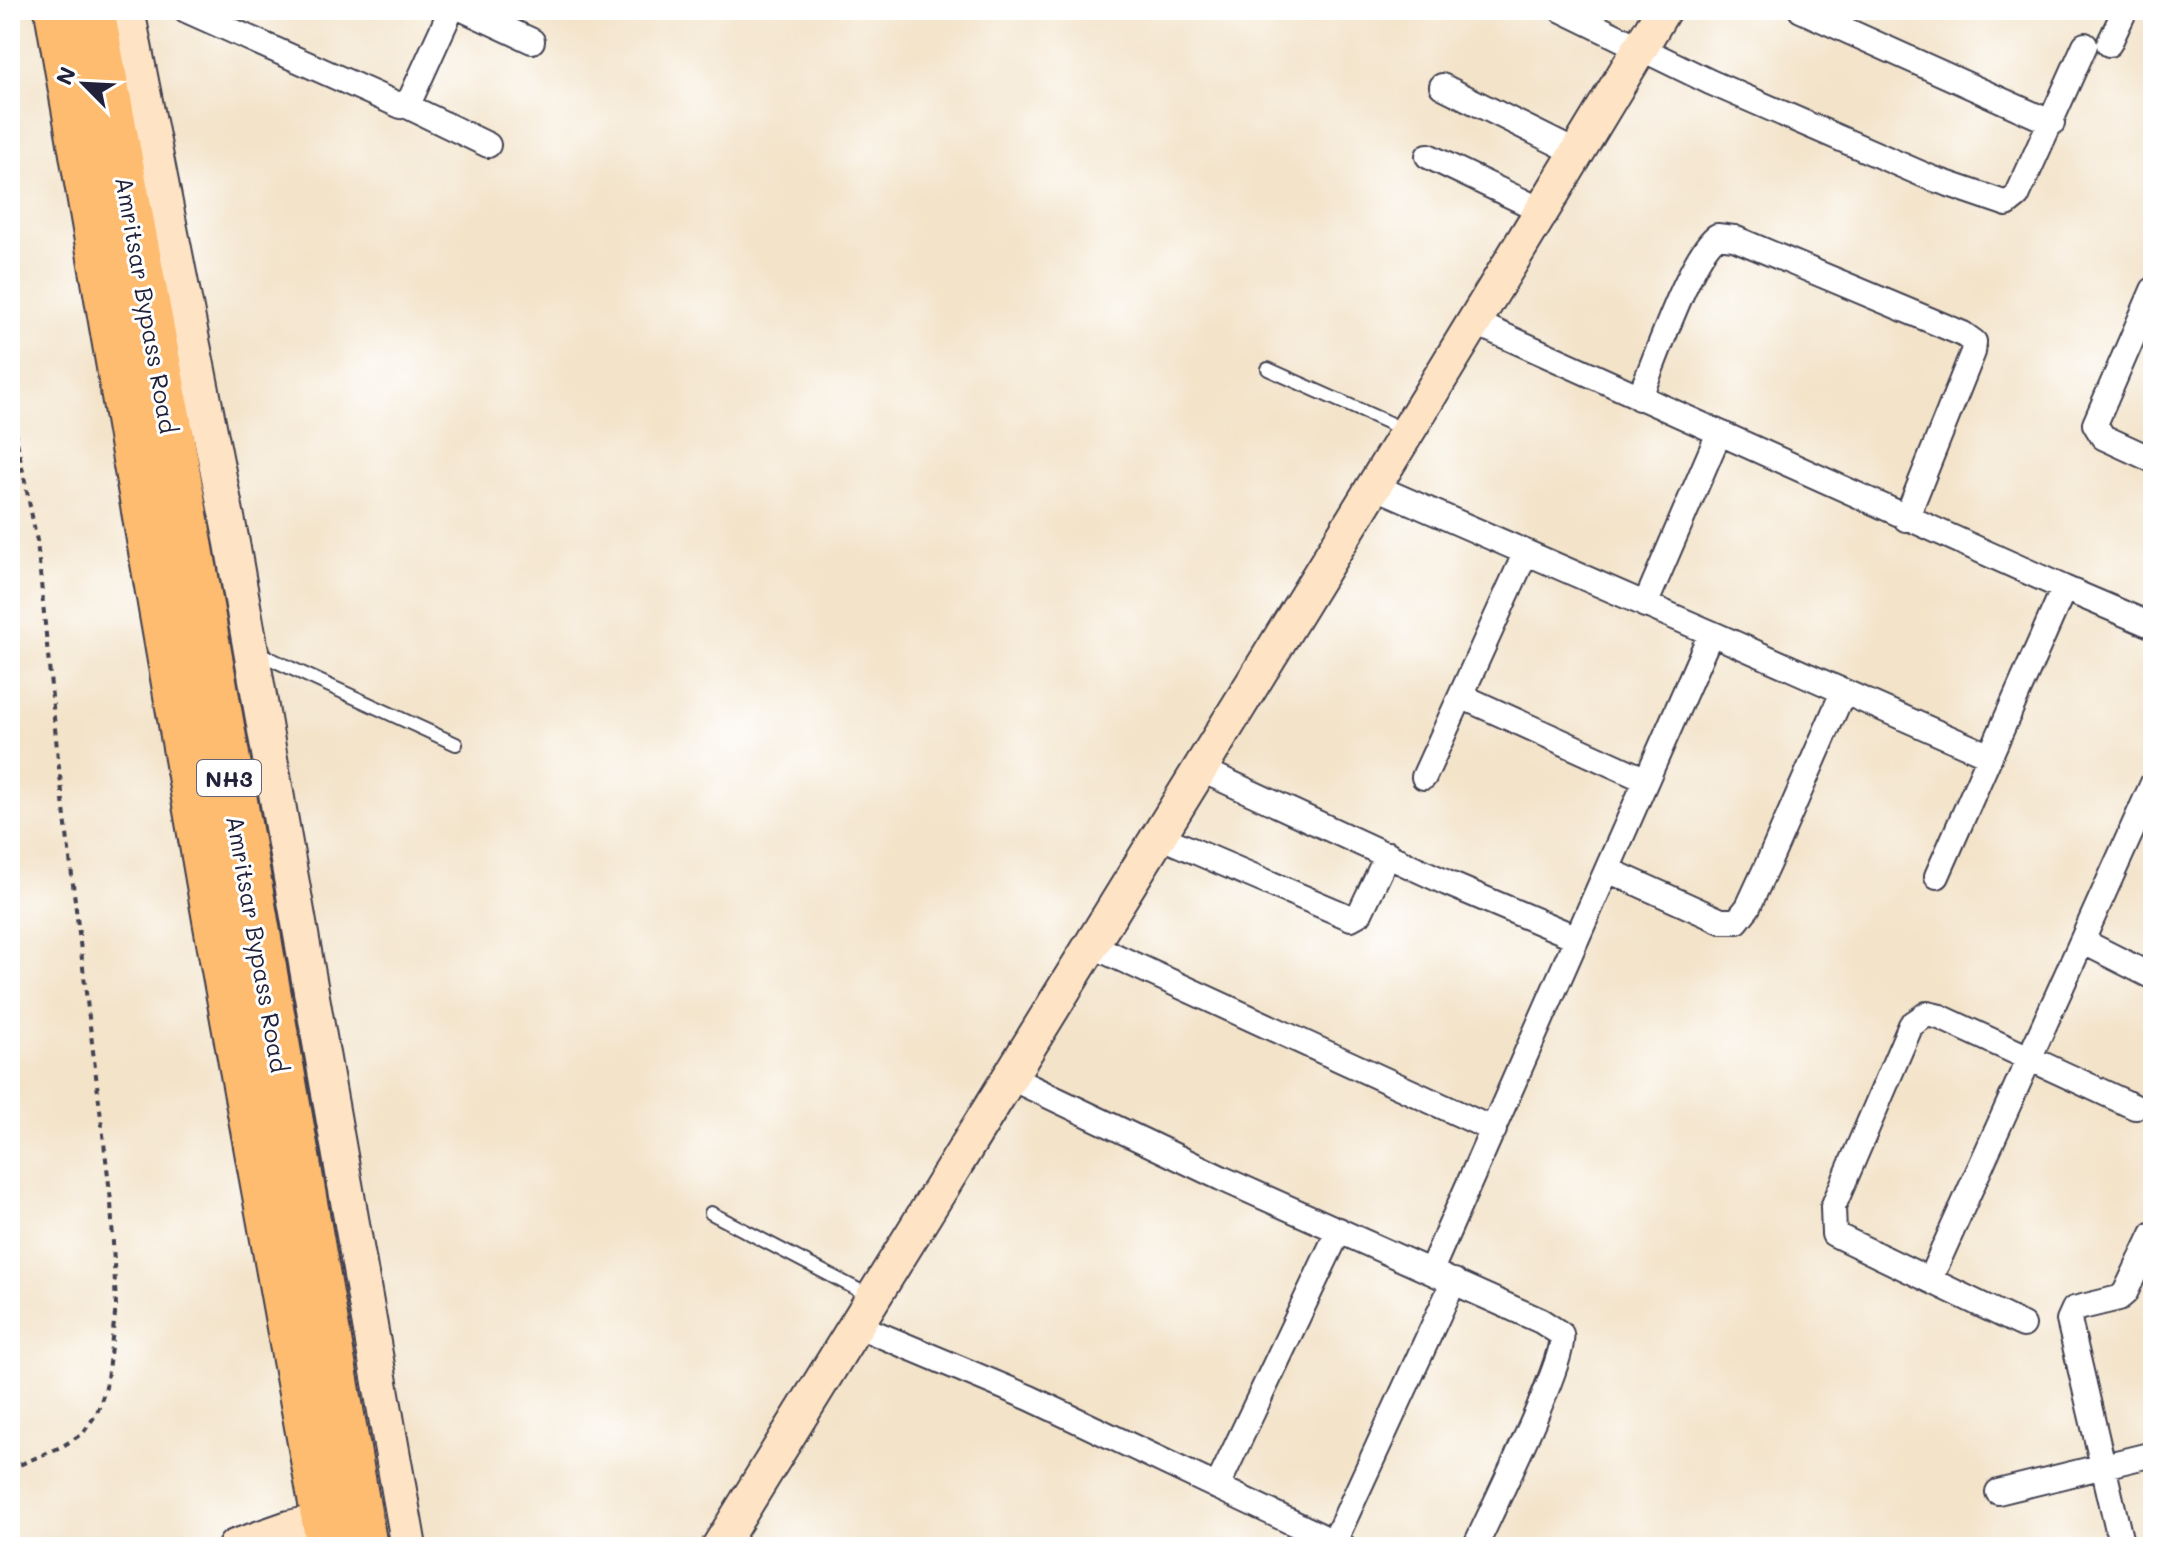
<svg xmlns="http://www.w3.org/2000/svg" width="2163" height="1557" font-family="Mali,sans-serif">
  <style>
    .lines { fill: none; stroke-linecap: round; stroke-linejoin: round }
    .lane-casing { stroke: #413f50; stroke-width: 16 }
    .street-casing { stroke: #413f50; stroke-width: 28 }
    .secondary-casing { stroke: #413f50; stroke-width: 38 }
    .highway-casing { stroke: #413f50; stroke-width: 48 }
    .path { stroke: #413f50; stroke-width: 4; stroke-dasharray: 6 6; stroke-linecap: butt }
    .lane { stroke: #fff; stroke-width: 12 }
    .street { stroke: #fff; stroke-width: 24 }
    .secondary { stroke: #fee4c5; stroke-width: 34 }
    .highway { stroke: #fdbc6f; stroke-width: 44 }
    .labels { text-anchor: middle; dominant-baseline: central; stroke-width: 6; stroke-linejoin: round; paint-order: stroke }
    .shield { fill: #fff; stroke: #646476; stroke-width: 2 }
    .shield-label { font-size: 22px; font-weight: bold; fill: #22223b }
    .street-label { font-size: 24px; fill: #22223b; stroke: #fff }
  </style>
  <rect width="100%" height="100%" fill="#fff"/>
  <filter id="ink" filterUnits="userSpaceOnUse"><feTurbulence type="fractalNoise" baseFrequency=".0125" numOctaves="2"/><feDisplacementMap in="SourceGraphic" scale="16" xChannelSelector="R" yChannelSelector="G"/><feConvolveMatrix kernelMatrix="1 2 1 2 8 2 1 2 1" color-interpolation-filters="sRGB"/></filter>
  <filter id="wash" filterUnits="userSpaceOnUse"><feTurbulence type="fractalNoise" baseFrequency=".006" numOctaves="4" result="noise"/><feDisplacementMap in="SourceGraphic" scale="32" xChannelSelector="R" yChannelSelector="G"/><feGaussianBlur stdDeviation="1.8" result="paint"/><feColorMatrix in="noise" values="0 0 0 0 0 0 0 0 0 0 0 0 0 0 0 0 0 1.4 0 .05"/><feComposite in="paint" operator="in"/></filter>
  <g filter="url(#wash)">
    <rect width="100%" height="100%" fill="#f3e3c9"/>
  </g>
  <g filter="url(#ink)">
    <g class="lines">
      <defs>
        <path id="lane" d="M1268,369L1407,431
          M258,653L456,744
          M711,1213L870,1296"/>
        <path id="street" d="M186,10L401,106L411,98L451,10
          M465,10L532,41
          M1562,10L1710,82L1931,178L2007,204L2017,196L2085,45
          M1801,10L2052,123
          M2109,44L2125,10
          M1442,86L1577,153
          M405,105L488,145
          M1428,156L1543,211
          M2153,290L2095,424L2103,437L2153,460
          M1476,323L2064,588
          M1639,398C1654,364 1691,254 1717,236L1734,238L1963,334L1974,342L1973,352L1906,519
          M1376,487L1711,633
          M1645,605L1719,433
          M1461,696L1646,780
          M1202,770L1447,883L1577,938
          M1424,777L1525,554
          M1159,836L1351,918L1360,913L1388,854
          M1608,870L1721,921H1737L1748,907L1771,857L1843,692
          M1937,876L2064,588L2153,626
          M2082,941L2153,977
          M1091,945L1494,1130
          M1007,1076L1221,1178L1541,1321L1561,1334C1569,1355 1489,1516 1475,1547
          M1431,1270L1711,633L1990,756
          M1930,1279L2153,783
          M856,1325L1030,1398L1344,1547
          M2023,1325L1834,1234L1833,1207L1911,1025L1927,1014L1940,1017L2135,1107
          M1217,1487L1339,1230
          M1998,1492L2153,1454
          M1334,1542L1454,1281
          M2122,1547L2069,1320L2074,1309L2119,1298L2125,1293L2153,1234"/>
        <path id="secondary" d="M127,10L232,543L409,1547
          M235,1547L289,1528L347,1516
          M719,1547C1035,1035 1353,526 1663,10"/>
        <path id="highway" d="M57,10L217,931L329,1547
          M92,10L163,388L365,1547"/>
      </defs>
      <!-- lane casing -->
      <use href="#lane" class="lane-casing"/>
      <!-- street casing -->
      <use href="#street" class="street-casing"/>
      <!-- secondary casing -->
      <use href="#secondary" class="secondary-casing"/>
      <!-- highway casing -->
      <use href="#highway" class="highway-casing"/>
      <!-- path -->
      <path class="path" d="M10,407L37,541L58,759L111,1201L116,1306L106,1387L97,1413L83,1433L63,1446L10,1469"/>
      <!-- lane -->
      <use href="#lane" class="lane"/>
      <!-- street -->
      <use href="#street" class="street"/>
      <!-- secondary -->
      <use href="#secondary" class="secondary"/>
      <!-- highway -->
      <use href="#highway" class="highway"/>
    </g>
  </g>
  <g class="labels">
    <!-- shield labels -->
    <rect class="shield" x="197" y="760" width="64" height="36" rx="6"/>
    <g class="shield-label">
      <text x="229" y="778">NH3</text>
    </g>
    <!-- street labels -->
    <g class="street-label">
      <text transform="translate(147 305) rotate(80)">Amritsar Bypass Road</text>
      <text transform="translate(258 944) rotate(80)">Amritsar Bypass Road</text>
    </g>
  </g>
  <!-- margin -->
  <rect width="2163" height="1557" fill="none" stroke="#fff" stroke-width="40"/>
  <!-- north arrow -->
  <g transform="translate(84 84) rotate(294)" stroke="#ffffff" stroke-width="6" paint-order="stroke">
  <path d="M0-6L14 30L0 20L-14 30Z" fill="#22223b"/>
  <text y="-12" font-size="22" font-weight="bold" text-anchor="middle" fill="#22223b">N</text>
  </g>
</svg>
